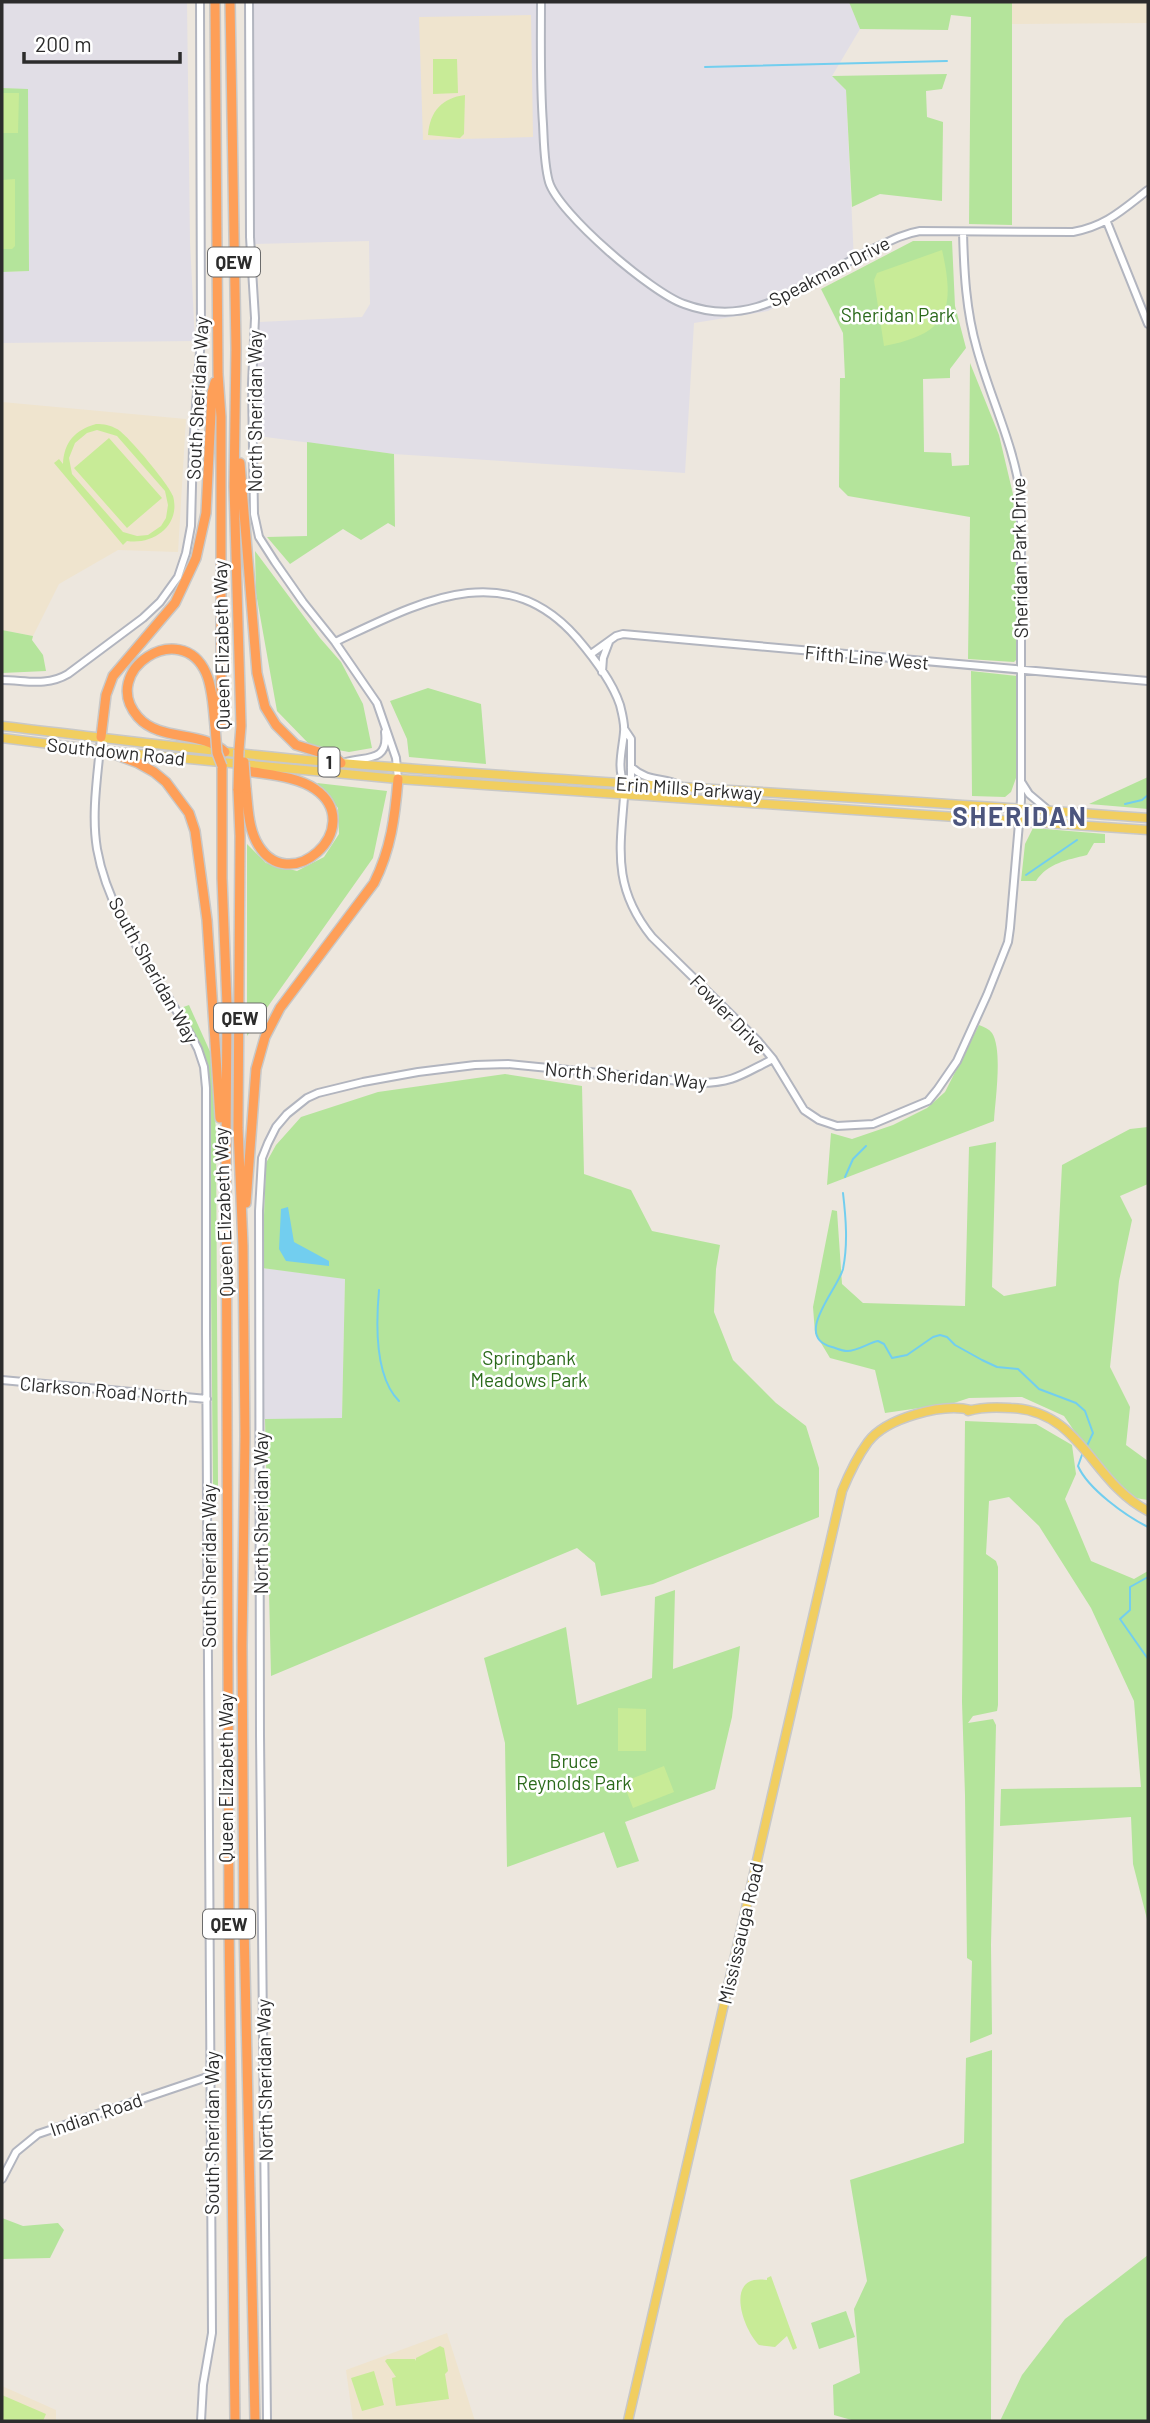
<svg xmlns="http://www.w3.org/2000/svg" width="1150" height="2423" font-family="Barlow,sans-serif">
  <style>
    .industrial { fill: #e1dee6 }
    .education { fill: #efe4ce }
    .green { fill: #b4e49b }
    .pitch { fill: #c8eb97; fill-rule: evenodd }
    .water { fill: #72ceef }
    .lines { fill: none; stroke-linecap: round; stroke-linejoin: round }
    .stream { stroke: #72ceef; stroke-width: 2 }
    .minor-casing { stroke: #b2b5bf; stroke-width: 10 }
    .major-casing { stroke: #c8c8c8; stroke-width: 11 }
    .highway-casing { stroke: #c8c8c8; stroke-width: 12 }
    .minor { stroke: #fff; stroke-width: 6 }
    .major { stroke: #f1ce60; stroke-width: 8 }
    .highway { stroke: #fe9f58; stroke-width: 9 }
    .highway-bridge-casing { stroke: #c8c8c8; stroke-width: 12; stroke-linecap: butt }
    .highway-bridge { stroke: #fe9f58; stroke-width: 9 }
    .labels { text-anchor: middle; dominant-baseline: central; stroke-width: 5; stroke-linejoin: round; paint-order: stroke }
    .shield { fill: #fff; stroke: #6b6b6b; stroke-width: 2 }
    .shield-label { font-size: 18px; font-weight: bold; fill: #2c2c2c }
    .street-label { font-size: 19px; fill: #2c2c2c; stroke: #fff }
    .park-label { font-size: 19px; fill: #2b6a1b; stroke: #fff }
    .district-label { font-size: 26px; font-weight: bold; letter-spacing: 2px; fill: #4c557d; stroke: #fff }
  </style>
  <rect width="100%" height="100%" fill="#ede7de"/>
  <!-- industrial -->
  <path class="industrial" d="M2,2H187L190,242L195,341L2,343V272L29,271L28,90L2,88Z
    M252,2H849L860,29L832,76L846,90L854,261L797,296L768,311L694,323L685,473L394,454L258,436L255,328L259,322L362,317L370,304L369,241L253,244Z
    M262,1268L345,1278L342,1418L261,1420Z"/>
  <!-- education -->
  <path class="education" d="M1012,2H1148V23L1012,24Z
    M531,15L533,137L423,140L419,17Z
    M2,402L186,419L178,552L118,550L59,584L33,636L2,630Z
    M447,2333L475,2421H353L346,2370Z
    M2,2386L56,2410V2421H2Z"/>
  <!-- green -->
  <path class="green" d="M849,2H1012V225L969,224L971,17L951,15L948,30L860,29Z
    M947,74L942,89L926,91L927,117L943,122L942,201L880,194L852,207L846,90L832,76Z
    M2,88L28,89L29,271L2,272Z
    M913,241H952L955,306L966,348L950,369V378L923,379L924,452L951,453L952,466L969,465L970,363L999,435L1017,511L1019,657L1014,662L968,659L970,517L848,496L839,487L840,378H845L843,333L821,289Z
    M307,442L394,454L395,527L388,523L361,540L343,529L290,564L267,537L307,536Z
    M255,551L320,638L341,662L363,704L372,748L349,752L310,745L277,711L256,593Z
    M2,630L33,636L32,640L43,655L46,671L2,673Z
    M971,671L1017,676L1019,680L1016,778L1011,792L1005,797L972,796Z
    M428,688L481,704L486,764L409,757L407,739L390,701Z
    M1148,777V809L1089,804Z
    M317,783L387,791L373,858L247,1036V844L266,863L297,871L324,857L339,834L338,808Z
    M1033,828L1105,834V843H1094L1087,855C1067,860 1048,863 1036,881H1021L1025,844Z
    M189,1005L212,1056L216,1135L218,1486H213L209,1085L201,1049L178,1009Z
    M979,1025C984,1027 989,1029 992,1033C1003,1050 995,1101 994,1121L827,1185L831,1133L852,1139L893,1125L927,1108L945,1092Z
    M505,1074L582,1086L584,1174L631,1190L652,1231L720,1245L716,1269L714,1312L733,1360L776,1403L806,1426L819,1468V1517L653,1584L601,1596L595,1563L577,1548L271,1676L265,1419L342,1418L345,1279L262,1268L266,1163L276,1145L301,1117L378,1092Z
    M1148,1127V1184L1120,1196L1132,1220L1119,1281L1110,1367L1130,1407L1126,1445L1148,1461V1500L1135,1498L1099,1467L1064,1416L1022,1397L969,1398L954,1403L885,1413L875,1370L830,1358L815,1333L813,1307L832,1210L837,1211L842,1284L863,1303L965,1306L969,1147L996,1142L992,1287L1004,1296L1056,1286L1062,1165L1130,1129Z
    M965,1421L1036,1424L1072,1445L1076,1474L1065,1499L1091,1561L1134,1579L1148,1571V1923L1133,1864L1131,1817L1000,1826L1001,1789L1141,1787L1134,1701L1091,1608L1039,1526L1009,1497L989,1501L986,1554L996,1561L998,1567V1705L997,1711L973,1716L968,1723L993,1719L996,1725L991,1945L992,2034L970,2043L972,1961L967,1958L965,1795L962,1702Z
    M675,1590L673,1669L740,1646L732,1717L715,1789L625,1822L639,1861L617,1868L604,1832L507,1867L505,1743L484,1658L566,1627L577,1705L652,1678L655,1597Z
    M992,2050L991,2421H855L834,2415L833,2385L860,2373L854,2309L867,2281L850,2180L964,2143L966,2058Z
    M2,2218L23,2226L58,2223L64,2230L50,2258L2,2259Z
    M1148,2255V2421H1000L1022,2375L1065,2319Z
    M846,2311L855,2337L819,2349L811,2323Z"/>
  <!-- pitch -->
  <path class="pitch" d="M433,59H457L458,93L433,94Z
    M2,93H19L18,133H2Z
    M465,95L464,134L460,138L428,135C430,111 442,98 465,95Z
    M15,179V246L12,249H2V180Z
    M942,250C956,311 947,334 884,346L874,280L877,273Z
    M96,424C104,424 110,425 117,429C127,434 170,486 173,496C181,525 154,545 127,541L123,545L54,463L59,459L63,464C64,442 75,430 96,424ZM97,430L117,436L165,491L168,505L166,518L161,526L148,535L137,536L123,532L72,474L69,458L75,443L87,433Z
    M109,438L162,498L127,528L74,468Z
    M618,1708L646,1709V1751H618Z
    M664,1766L674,1792L633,1808L623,1782Z
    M771,2276L797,2348L793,2350L787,2336L775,2347L759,2345C742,2328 724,2273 767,2280V2278Z
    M440,2346L444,2348L448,2371L445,2374L449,2399L396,2406L392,2378L396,2377L385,2361L387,2359H415L416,2361V2358Z
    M374,2371L384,2405L362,2411L351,2378Z
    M2,2395L46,2414L43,2421H2Z"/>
  <!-- water -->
  <path class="water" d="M288,1207L294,1242L329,1261V1266L286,1261L279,1249L281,1209Z"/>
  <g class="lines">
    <!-- stream -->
    <path class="stream" d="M705,67L947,61
      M1125,804L1142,800L1148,795
      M1026,875L1077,840
      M845,1177L853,1159L866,1146
      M843,1193C846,1219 848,1244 843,1269C838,1289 792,1337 832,1347C836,1348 842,1351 847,1351C858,1351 868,1343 878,1341L884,1344L892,1358L907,1355L933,1337L940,1335L947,1337L955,1345L982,1360L997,1367L1018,1369L1039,1389L1076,1403L1085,1411L1093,1433L1086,1448
      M379,1290C376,1323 375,1377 399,1401
      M1083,1452L1078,1466C1088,1489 1126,1516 1148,1527
      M1148,1577L1130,1587V1610L1120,1619L1148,1659"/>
    <defs>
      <path id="minor" d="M249,2L250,237L255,318L252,384L254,514L259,537L275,562L303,602L335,642L377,703L396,758L398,779
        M541,2C541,42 540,83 543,124C544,143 544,164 549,182C559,214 652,293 684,304C708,313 733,314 757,307C796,295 834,268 871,250C888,242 902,234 920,231L1073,232C1106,226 1122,210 1148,190
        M1107,222L1148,324
        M335,642C417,604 504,554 577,638C594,658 612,681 620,705C622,713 625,724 624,732C623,747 616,770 625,784C621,845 610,885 652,937L757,1040L773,1059L804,1110L819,1120L837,1126L873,1124L928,1101L937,1090L957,1061L987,995L1008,942L1010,928L1021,800V499C1015,447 991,400 977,349C966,311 964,272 963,232
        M591,654L616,636L623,634L1148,681
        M602,672L603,658L609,642
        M2,680C25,680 46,687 68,674L143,618L160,602L178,577L186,553L191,526L193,446L201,338L200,2
        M625,730L631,739V779L625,783
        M101,737C98,773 91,813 97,849C110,923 165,983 198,1049L204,1067L206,1088V1332L212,2333L203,2385L201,2421
        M346,762C365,756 389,763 385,732
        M631,767C650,784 664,776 680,786
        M1022,783L1029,794L1048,810
        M2,1380L207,1399
        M2,2179L16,2152L38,2134L210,2076
        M267,2421L260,1735L259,1211L262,1158L268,1143L276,1127L287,1114L307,1098L318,1093L363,1082L418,1072L475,1065L508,1064L700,1083C734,1083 744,1073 773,1059"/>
      <path id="major" d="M2,726C115,739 228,754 341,763C610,785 879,797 1148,818
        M2,738L106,751L398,779L1148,830
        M968,1411C981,1407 997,1407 1011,1408C1082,1411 1091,1482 1148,1511
        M628,2421L842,1491C849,1474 857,1457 868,1442C886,1418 942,1403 971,1410"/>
      <path id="highway" d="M215,2L218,374L221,417V726
        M230,2L236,349L234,486L241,726L239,750
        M240,463L257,673L265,707L276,725L296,745L335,757L341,763
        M215,726C213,709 213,689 206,673C181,617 98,671 138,717C160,742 201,730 225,752
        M101,737L106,695L113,676L175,603L196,558L206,513L212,393L215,382
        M106,751L138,763L154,772L166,782L189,813L195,831L207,920L220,1118
        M222,766V878L227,1005L226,1147L229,1922L235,2421
        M239,766L247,771C269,775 296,776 315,789C369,827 287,902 256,841C248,825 248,806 246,788
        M238,789L240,836L238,1128L243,1246L245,1436L242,1646L244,1925L255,2421
        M246,1203L256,1069L265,1037L280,1008L374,883C391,849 395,817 398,779"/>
    </defs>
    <!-- minor casing -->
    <use href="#minor" class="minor-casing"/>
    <!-- major casing -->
    <use href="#major" class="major-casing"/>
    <!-- highway casing -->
    <use href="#highway" class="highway-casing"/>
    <!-- minor -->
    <use href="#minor" class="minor"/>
    <!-- major -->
    <use href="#major" class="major"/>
    <!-- highway -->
    <use href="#highway" class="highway"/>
    <defs>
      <path id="highway-bridge" d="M215,726L217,753L222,766
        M244,762L246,788
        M238,789L239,750"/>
    </defs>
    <!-- highway-bridge casing -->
    <use href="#highway-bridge" class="highway-bridge-casing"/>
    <!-- highway-bridge -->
    <use href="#highway-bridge" class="highway-bridge"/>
  </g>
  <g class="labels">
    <!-- shield labels -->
    <g class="shield">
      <rect x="208" y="247.5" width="52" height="29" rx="5"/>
      <rect x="318.5" y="747.5" width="21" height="29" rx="5"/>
      <rect x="214" y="1003.5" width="52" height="29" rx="5"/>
      <rect x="203" y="1909.5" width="52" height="29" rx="5"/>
    </g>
    <g class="shield-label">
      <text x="234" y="262">QEW</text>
      <text x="329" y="762">1</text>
      <text x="240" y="1018">QEW</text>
      <text x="229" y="1924">QEW</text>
    </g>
    <!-- street labels -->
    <g class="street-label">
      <text transform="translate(829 271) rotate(-27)">Speakman Drive</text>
      <text transform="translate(197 398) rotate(-87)">South Sheridan Way</text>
      <text transform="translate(254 411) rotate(-90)">North Sheridan Way</text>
      <text transform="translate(1019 558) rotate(-91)">Sheridan Park Drive</text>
      <text transform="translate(221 645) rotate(-91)">Queen Elizabeth Way</text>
      <text transform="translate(867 657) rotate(5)">Fifth Line West</text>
      <text transform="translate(116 751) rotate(6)">Southdown Road</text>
      <text transform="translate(689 788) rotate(4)">Erin Mills Parkway</text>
      <text transform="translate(154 970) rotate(61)">South Sheridan Way</text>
      <text transform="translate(729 1014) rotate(46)">Fowler Drive</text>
      <text transform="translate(626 1075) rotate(5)">North Sheridan Way</text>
      <text transform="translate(223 1212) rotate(-92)">Queen Elizabeth Way</text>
      <text transform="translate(104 1390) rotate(5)">Clarkson Road North</text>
      <text transform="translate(260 1513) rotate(-90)">North Sheridan Way</text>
      <text transform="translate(208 1566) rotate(-90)">South Sheridan Way</text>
      <text transform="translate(225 1778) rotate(-90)">Queen Elizabeth Way</text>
      <text transform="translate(740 1933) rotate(-77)">Mississauga Road</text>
      <text transform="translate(264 2080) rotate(-91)">North Sheridan Way</text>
      <text transform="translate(96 2114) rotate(-19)">Indian Road</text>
      <text transform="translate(211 2133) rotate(-90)">South Sheridan Way</text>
    </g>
    <!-- park labels -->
    <g class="park-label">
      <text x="898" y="314">Sheridan Park</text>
      <text x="529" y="1357">Springbank<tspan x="529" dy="22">Meadows Park</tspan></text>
      <text x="574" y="1760">Bruce<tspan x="574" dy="22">Reynolds Park</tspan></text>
    </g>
    <!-- district labels -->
    <g class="district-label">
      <text x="1020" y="815">SHERIDAN</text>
    </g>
  </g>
  <!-- border -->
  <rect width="1150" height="2423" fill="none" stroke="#2c2c2c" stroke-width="7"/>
  <!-- scale -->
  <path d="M24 52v10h156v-10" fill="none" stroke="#2c2c2c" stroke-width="3.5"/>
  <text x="35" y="52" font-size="21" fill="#2c2c2c" stroke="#ffffff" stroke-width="5" paint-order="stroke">200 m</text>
</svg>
